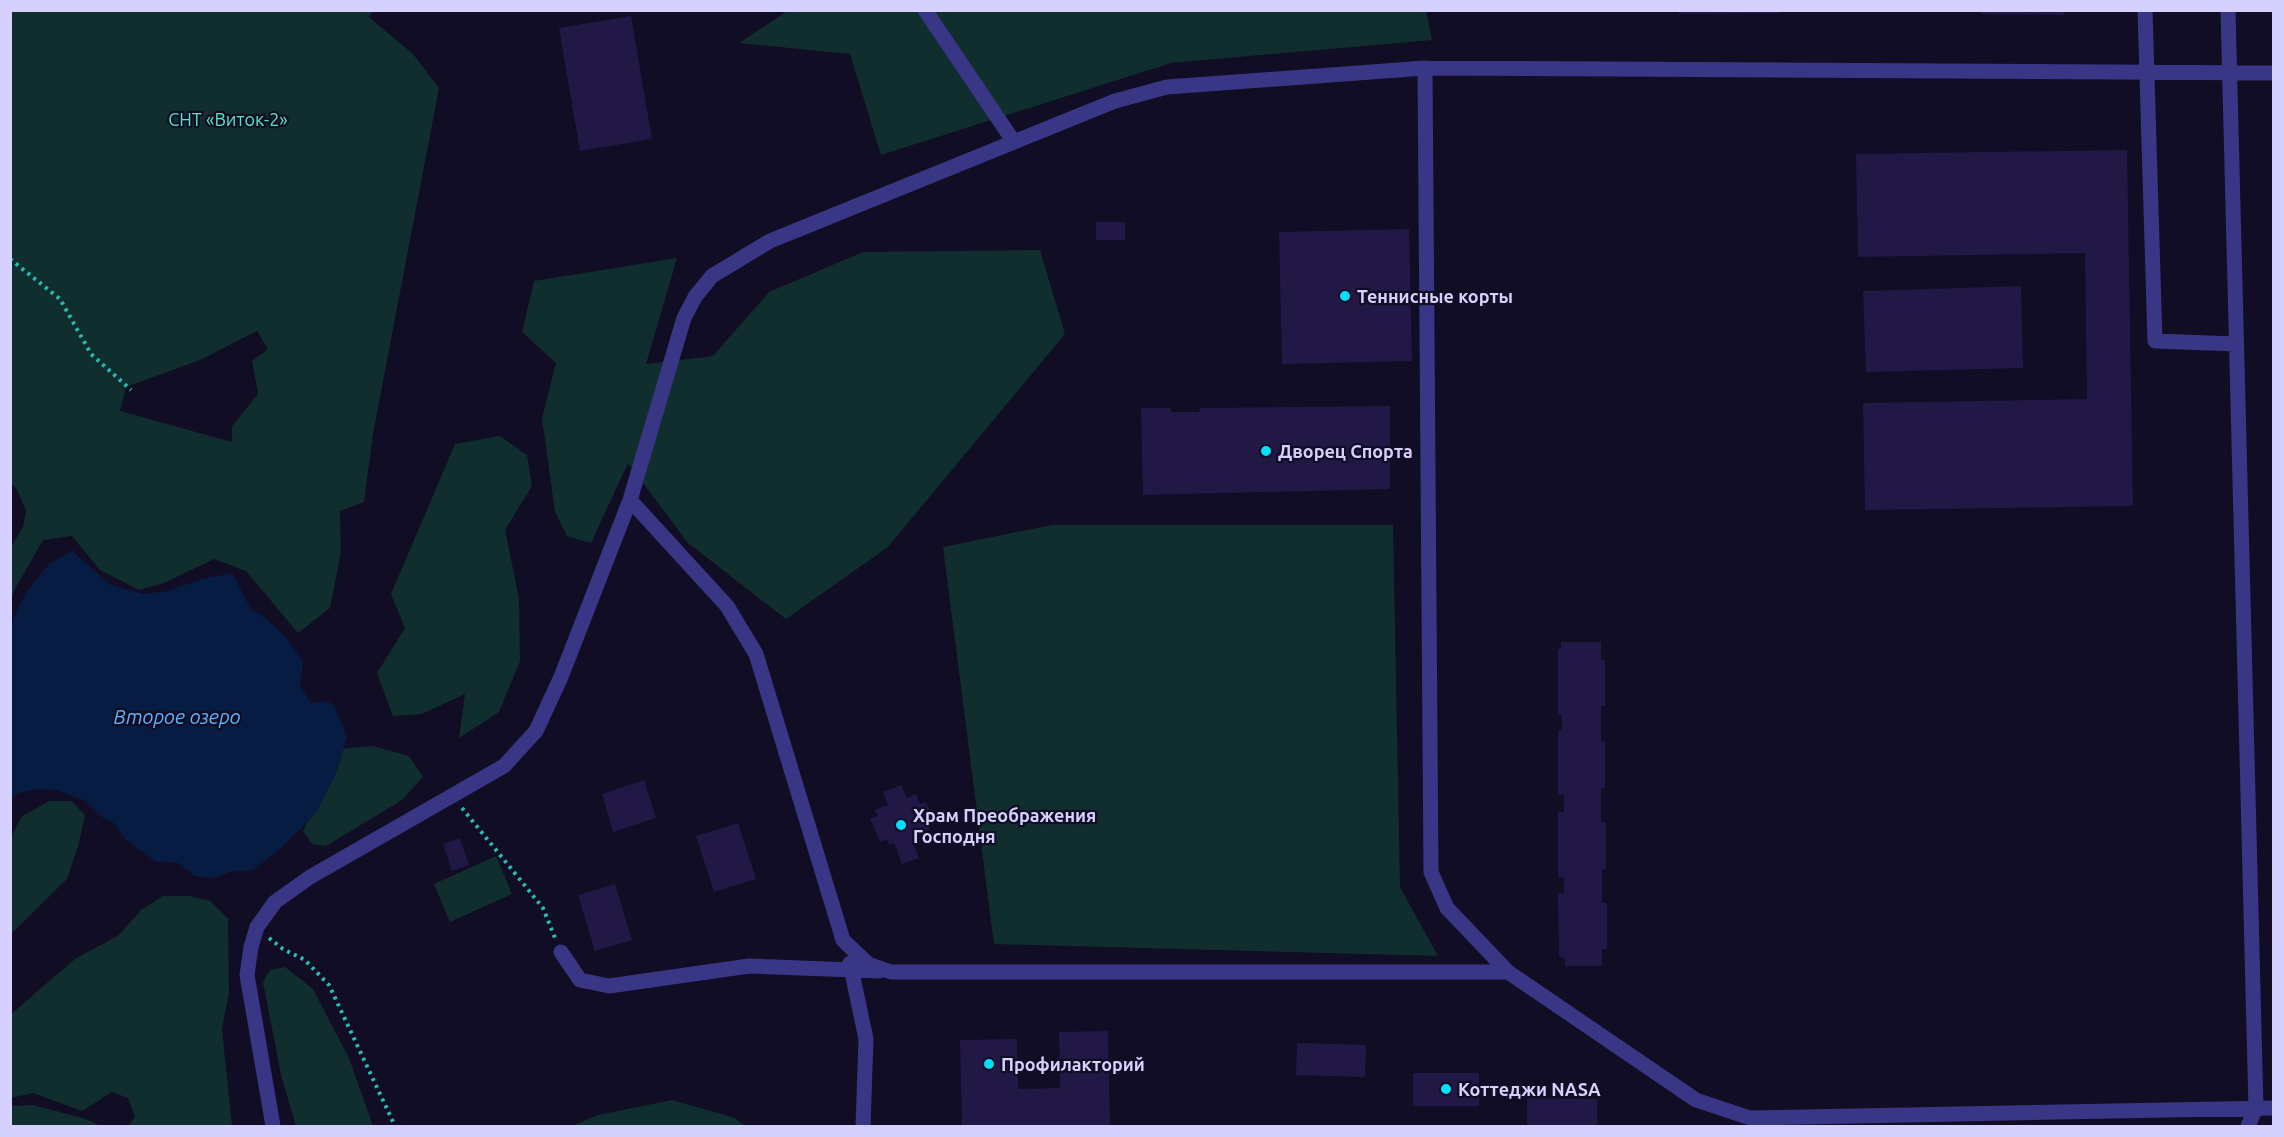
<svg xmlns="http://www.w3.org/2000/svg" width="2284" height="1137" font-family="Ubuntu,sans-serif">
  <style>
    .green { fill: #102e2d; fill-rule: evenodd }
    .water { fill: #071c43 }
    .building { fill: #221846 }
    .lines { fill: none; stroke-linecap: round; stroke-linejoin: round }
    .path { stroke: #29bab3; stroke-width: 4; stroke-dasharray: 3 4.5; stroke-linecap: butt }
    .minor { stroke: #393685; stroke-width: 15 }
    .poi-dot { fill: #00e0fb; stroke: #110d24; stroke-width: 2 }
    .labels { text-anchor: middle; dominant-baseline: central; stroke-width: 4.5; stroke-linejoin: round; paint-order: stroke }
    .park-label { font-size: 18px; fill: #56e5c2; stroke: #110d24 }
    .poi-label { font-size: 18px; font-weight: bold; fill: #d6d0ff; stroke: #110d24; text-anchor: start }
    .water-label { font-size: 20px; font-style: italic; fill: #5eb3ff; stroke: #110d24 }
  </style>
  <rect width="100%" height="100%" fill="#110d24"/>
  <!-- green -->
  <path class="green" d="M11,10L373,11L369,17L413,54L439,88L373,434L364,502L340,511L341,552L330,608L298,633L246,571L214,559L164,583L139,590L100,570L72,536L43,540L14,591L11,600V547L23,527L26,510L16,488L10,483ZM257,331L268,349L252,361L258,394L232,426V442L120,411L126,387L200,360Z
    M789,10H1426L1432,40L1171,63L881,155L850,54L739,43Z
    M1040,250L1065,334L888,547L786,619L688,543L628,463L591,543L567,536L555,512L542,418L556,363L522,332L534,281L677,258L646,364L713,356L769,292L863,252Z
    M500,436L527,455L532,486L505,530L519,598L520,661L499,712L459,738L465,694L422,714L393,716L377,673L405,628L391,594L455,444Z
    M1052,525H1393L1400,887L1438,956L994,944L943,547Z
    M372,746L409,756L423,777L402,800L326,846L312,844L303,831L327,782L340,749Z
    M50,801H71L85,815L79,843L67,879L11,934V837L22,816Z
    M496,856L512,894L450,922L434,884Z
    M163,896H190L210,901L228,919L229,993L222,1029L232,1126H128L135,1117L128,1098L112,1092L82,1111L33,1093L11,1098V1014L75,959L119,935L141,910Z
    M285,967L313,989L349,1058L373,1126H296L281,1075L263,982L270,970Z
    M672,1100L735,1118L745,1126H572L598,1115Z
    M33,1105C47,1109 92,1119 100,1126H11V1106Z"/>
  <!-- water -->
  <path class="water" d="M72,551L111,585L144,594L167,591L202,579L232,573L251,609L265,618L286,637L303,662L300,685L311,703L329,701L335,707L347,737L336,774L316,813L280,849L253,870L230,872L214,878L195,876L178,863L155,861L124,838L114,823L102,817L86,801L56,790L37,789L19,793L11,798V624L26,592L49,564Z"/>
  <!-- building -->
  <path class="building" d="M1679,10H1780V13L1679,14Z
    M1981,10H2064V15L1981,14Z
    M631,16L652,139L580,151L559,28Z
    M2127,150L2133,506L1865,510L1863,403L2087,399L2085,253L1858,257L1856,154Z
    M1096,222H1125V240H1096Z
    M1409,229L1412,361L1282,364L1279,232Z
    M2021,286L2023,368L1866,372L1863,291Z
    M1390,406V489L1143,495L1141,408H1171V412H1199L1200,408Z
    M1561,642H1601V660H1605V706H1601V741H1605V788H1601V822H1606V869H1602V903H1607V949H1602V966H1565V958L1559,957L1558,893H1564V877H1558V812H1564V795H1558V731H1562V715H1558V649H1561Z
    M644,780L656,818L613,832L602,794Z
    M901,785L907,798L916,794L920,804L926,802L933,819L927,821L930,829L918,834L919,837L912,840L919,858L902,864L894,843L889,845L887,839L880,842L870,818L878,816L875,810L888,805L883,792Z
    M738,823L756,879L714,892L696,836Z
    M460,838L469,865L452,871L443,844Z
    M615,884L632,940L595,951L578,895Z
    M1108,1031L1110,1126H962L960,1040L1017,1039L1018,1089L1060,1088L1059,1032Z
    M1297,1043L1366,1045L1365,1077L1296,1075Z
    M1413,1073H1479V1106H1413Z
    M1527,1098L1597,1099V1126H1527Z"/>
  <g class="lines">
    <!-- path -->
    <path class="path" d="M10,259L60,299L91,354L131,390
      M462,808L543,908L555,938
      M269,938L283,949L305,960L329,985L395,1126"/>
    <!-- minor -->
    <path class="minor" d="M925,10L1014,142
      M2145,10L2155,341L2236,344
      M2228,10L2256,1108L2248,1126
      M1425,68L2274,73
      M630,500L727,606L756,654L843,940L868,964L891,972H1508
      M561,952L580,980L609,986L749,966L879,971
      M850,963L866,1039L863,1126
      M273,1126L247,975L251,947L257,927L275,902L310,877L504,766L536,731L561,677L630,500L684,318L695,297L712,276L770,241L1115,101L1167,87L1425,68L1431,872L1447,908L1508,972L1696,1100L1750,1118L2274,1108"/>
  </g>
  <!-- markers -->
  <g class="poi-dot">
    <circle cx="1345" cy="296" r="6"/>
    <circle cx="1266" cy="451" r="6"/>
    <circle cx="901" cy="825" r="6"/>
    <circle cx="989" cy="1064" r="6"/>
    <circle cx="1446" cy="1089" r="6"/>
  </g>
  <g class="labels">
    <!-- park labels -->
    <g class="park-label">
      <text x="228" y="119">СНТ «Виток-2»</text>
    </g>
    <!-- poi labels -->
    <g class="poi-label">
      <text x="1357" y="296">Теннисные корты</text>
      <text x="1278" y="451">Дворец Спорта</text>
      <text x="913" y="815">Храм Преображения<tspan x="913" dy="21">Господня</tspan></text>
      <text x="1001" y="1064">Профилакторий</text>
      <text x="1458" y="1089">Коттеджи NASA</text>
    </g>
    <!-- water labels -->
    <g class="water-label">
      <text x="177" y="716">Второе озеро</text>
    </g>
  </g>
  <!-- border -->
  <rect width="2284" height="1137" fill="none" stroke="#d6d0ff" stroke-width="24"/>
</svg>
